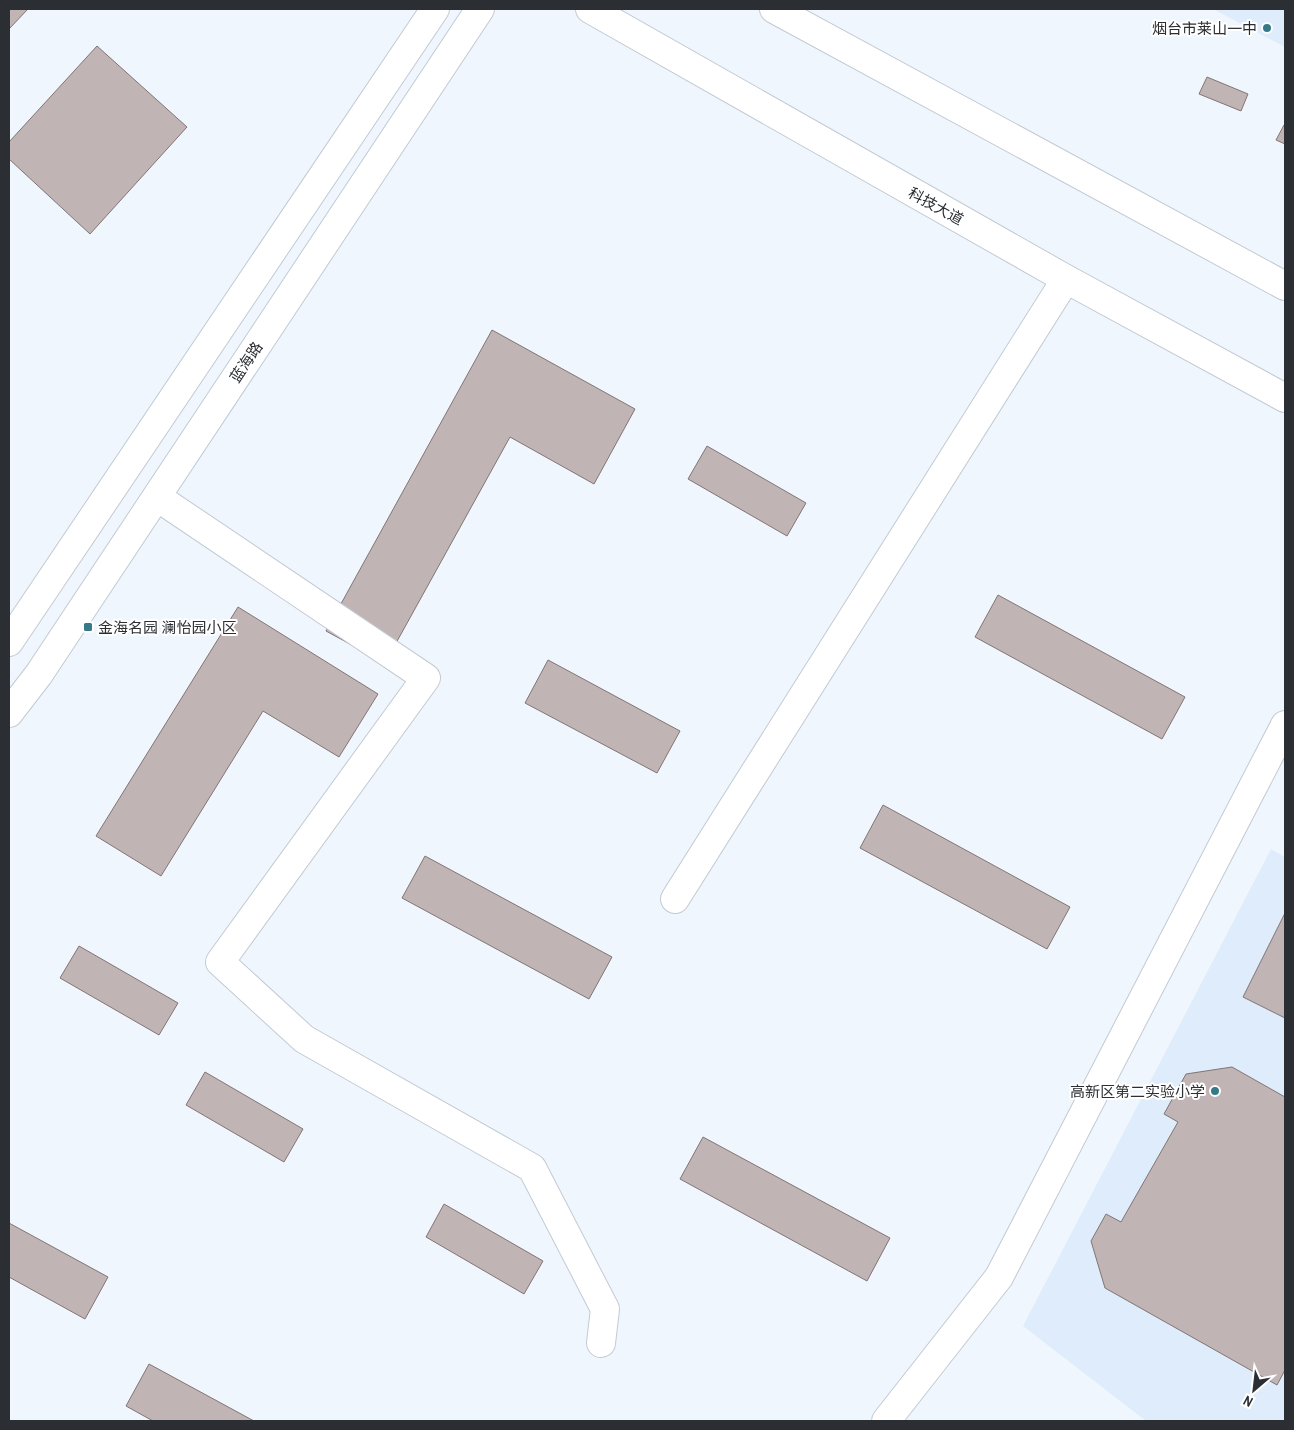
<svg xmlns="http://www.w3.org/2000/svg" width="1294" height="1430" font-family="'Archivo Narrow','Noto Sans SC',sans-serif">
  <style>
    .built { fill: #dfecfb }
    .building { fill: #c1b4b4; stroke: #817574 }
    .lines { fill: none; stroke-linecap: round; stroke-linejoin: round }
    .minor-casing { stroke: #c3cad3; stroke-width: 30 }
    .major-casing { stroke: #c3cad3; stroke-width: 30 }
    .minor { stroke: #fff; stroke-width: 28 }
    .major { stroke: #fff; stroke-width: 28 }
    .poi-dot { fill: #367989; stroke: #fff; stroke-width: 2 }
    .labels { text-anchor: middle; dominant-baseline: central; stroke-width: 4; stroke-linejoin: round; paint-order: stroke }
    .poi-label { font-size: 15px; fill: #2b2e32; stroke: #fff; text-anchor: end }
    .street-label { font-size: 15px; fill: #2b2e32; stroke: #fff }
  </style>
  <rect width="100%" height="100%" fill="#f0f6fd"/>
  <!-- built -->
  <path class="built" d="M1213,9H1285V47Z
    M1271,849L1285,857V1421H1146L1023,1326Z"/>
  <!-- building -->
  <path class="building" d="M9,9H28L9,29Z
    M97,46L187,127L90,234L9,159V142Z
    M1207,77L1248,94L1241,111L1199,94Z
    M1284,125L1285,126V144L1276,140Z
    M492,330L635,409L594,484L510,437L385,663L326,631Z
    M707,446L806,503L787,536L688,479Z
    M998,595L1185,697L1162,739L975,637Z
    M238,607L378,694L339,757L263,711L161,876L96,836Z
    M548,660L680,731L657,773L525,703Z
    M883,805L1070,907L1047,949L860,848Z
    M425,856L612,957L589,999L402,898Z
    M1285,913V1018L1243,997Z
    M79,946L178,1003L159,1035L60,978Z
    M1232,1067L1285,1097V1370L1277,1385L1105,1288L1091,1241L1106,1214L1121,1222L1178,1122L1164,1114L1186,1074Z
    M205,1072L303,1129L284,1162L186,1105Z
    M703,1137L890,1238L867,1281L680,1179Z
    M444,1204L543,1261L524,1294L426,1237Z
    M9,1223L108,1277L85,1319L9,1277Z
    M149,1364L254,1421H153L126,1406Z"/>
  <g class="lines">
    <defs>
      <path id="minor" d="M157,497L426,678L220,962L304,1039L532,1168L605,1309L601,1343
        M9,642L435,9
        M9,713L39,674L480,9
        M675,899L1066,279
        M886,1421L999,1277L1285,725"/>
      <path id="major" d="M590,9L1066,279L1285,398
        M774,9L1285,286"/>
    </defs>
    <!-- minor casing -->
    <use href="#minor" class="minor-casing"/>
    <!-- major casing -->
    <use href="#major" class="major-casing"/>
    <!-- minor -->
    <use href="#minor" class="minor"/>
    <!-- major -->
    <use href="#major" class="major"/>
  </g>
  <!-- markers -->
  <g class="poi-dot">
    <circle cx="1267" cy="28" r="5"/>
    <rect x="83" y="622" width="10" height="10" rx="2.5"/>
    <circle cx="1215" cy="1091" r="5"/>
  </g>
  <g class="labels">
    <!-- poi labels -->
    <g class="poi-label">
      <text x="1257" y="28">烟台市莱山一中</text>
      <text x="98" y="627" text-anchor="start">金海名园 澜怡园小区</text>
      <text x="1205" y="1091">高新区第二实验小学</text>
    </g>
    <!-- street labels -->
    <g class="street-label">
      <text transform="translate(936 206) rotate(29)">科技大道</text>
      <text transform="translate(246 362) rotate(-56)">蓝海路</text>
    </g>
  </g>
  <!-- border -->
  <rect width="1294" height="1430" fill="none" stroke="#2b2e32" stroke-width="20"/>
  <!-- north arrow -->
  <g transform="translate(1254 1390) rotate(208)" stroke="#ffffff" stroke-width="4" paint-order="stroke">
  <path d="M0-4L9 19L0 12L-9 19Z" fill="#2b2e32"/>
  <text y="-8" font-size="14" font-weight="bold" text-anchor="middle" fill="#2b2e32">N</text>
  </g>
</svg>
